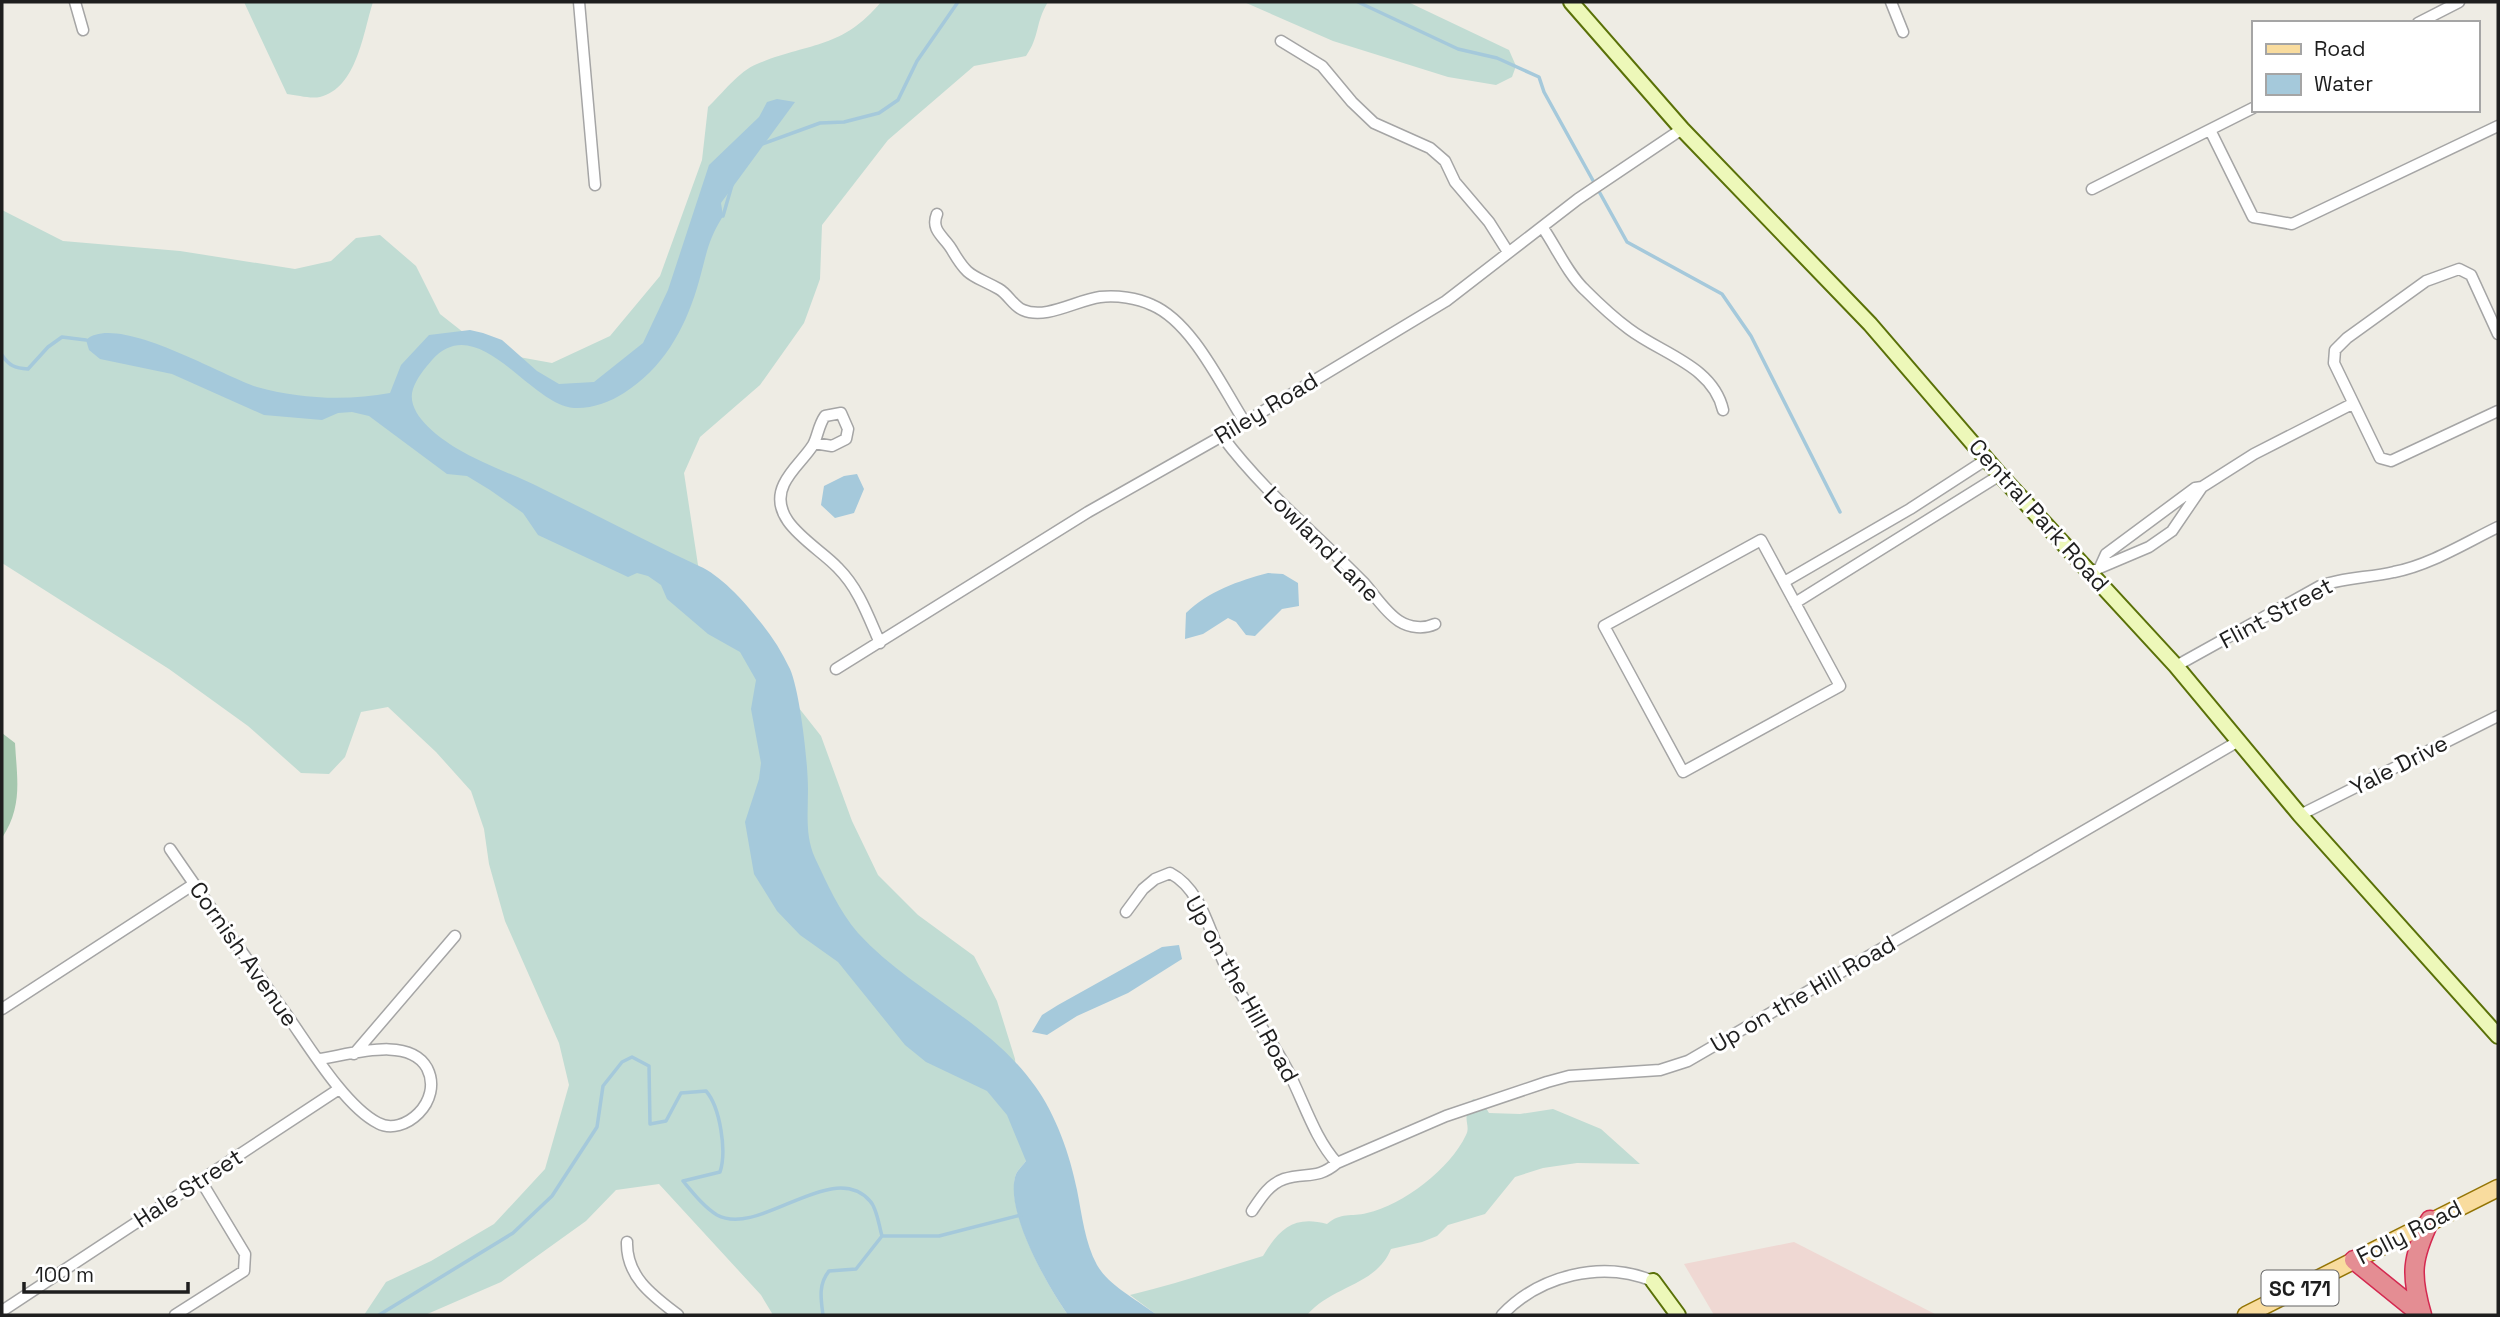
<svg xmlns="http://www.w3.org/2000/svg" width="2500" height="1317" font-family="'Space Grotesk',sans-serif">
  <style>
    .commercial { fill: #efd8d3 }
    .wetland { fill: #c1dcd3 }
    .cemetery { fill: #a5c7ae }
    .water { fill: #a5c9db }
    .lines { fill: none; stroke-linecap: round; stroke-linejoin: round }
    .stream { stroke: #a5c9db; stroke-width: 3.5 }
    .street-casing { stroke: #a5a5a5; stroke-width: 13 }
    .secondary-casing { stroke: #5a7108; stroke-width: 18 }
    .primary-casing { stroke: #937404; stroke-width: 19 }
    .highway-casing { stroke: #d42950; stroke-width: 21 }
    .street { stroke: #fff; stroke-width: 10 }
    .secondary { stroke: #edf8b9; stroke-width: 14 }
    .primary { stroke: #f9dc9e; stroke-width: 16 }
    .highway { stroke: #e48d93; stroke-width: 18 }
    .labels { text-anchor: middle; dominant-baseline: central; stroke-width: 6; stroke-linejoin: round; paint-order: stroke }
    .shield { fill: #fff; stroke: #626262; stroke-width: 2 }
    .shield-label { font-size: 21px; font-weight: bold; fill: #1e1e1e }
    .street-label { font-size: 23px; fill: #1e1e1e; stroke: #fff }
  </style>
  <rect width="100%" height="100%" fill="#eeece4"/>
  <!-- commercial -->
  <path class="commercial" d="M1794,1242L1937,1315H1714L1684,1264Z"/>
  <!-- wetland -->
  <path class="wetland" d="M244,2H373C363,33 357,88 320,97C310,99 297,95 287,94Z
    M881,2H1048C1035,23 1040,36 1026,56L974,66L888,140L822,225L820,279L804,323L760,385L700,437L684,473L698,565L723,612L821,736L852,821L878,875L918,915L974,956L997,1001L1015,1059L1026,1161C1023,1165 1018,1170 1016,1174C1004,1209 1048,1287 1068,1315H773L761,1295L659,1184L616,1190L586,1221L501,1282L425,1315H364L386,1282L431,1261L494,1224L545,1169L569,1085L559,1043L505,921L489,864L484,829L471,791L436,752L388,707L361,712L345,757L329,774L301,773L248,726L169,669L2,563V210L63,241L180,251L295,269L331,261L356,238L380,235L416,266L440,314L487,351L552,363L610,336L660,276L702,160L708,107C722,94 739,71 757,64C809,42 841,50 881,2Z
    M1244,2H1408L1509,50L1516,66L1512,77L1496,85L1448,77L1333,41Z
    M1473,1099L1483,1103L1489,1113L1520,1114L1553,1109L1601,1129L1640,1164L1577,1163L1543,1168L1515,1177L1485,1214L1448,1225L1437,1236L1422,1242L1391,1249C1376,1286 1333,1285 1307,1315H1157L1130,1295C1176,1284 1219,1269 1263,1256C1279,1229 1294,1215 1327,1224C1341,1212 1351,1217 1367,1213C1403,1205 1450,1169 1466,1135C1470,1128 1465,1121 1467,1114C1468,1109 1471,1104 1473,1099Z"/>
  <!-- cemetery -->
  <path class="cemetery" d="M2,733L15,743C17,779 23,806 2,838Z"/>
  <!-- water -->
  <path class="water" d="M777,99L795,102L721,203L723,216C706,243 706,259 697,288C684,331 662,369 624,393C610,402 591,409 574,408C530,405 478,309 432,360C425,368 416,379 413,389C405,413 438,437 456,448C483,464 515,475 543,489C595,514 647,542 699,566C720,575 743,600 757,618C770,633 781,650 790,669C800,692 808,763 808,789C808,813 805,836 815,858C827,883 839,911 858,933C911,991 989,1021 1035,1086C1056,1115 1070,1155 1077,1190C1082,1215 1085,1243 1097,1265C1109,1286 1139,1301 1157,1315H1068C1048,1287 1003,1209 1016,1174C1018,1170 1023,1165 1026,1161L1007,1115L987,1091L926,1062L905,1045L838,962L800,935L777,911L754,874L745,822L759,779L761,763L751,709L756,680L740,652L708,634L667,599L661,585L648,576L637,573L628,577L538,535L523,513L490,490L467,476L447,474L369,416L352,412L338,413L322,420L264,415L172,374L100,359L89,350L86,340C116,312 224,377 257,387C299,399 348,401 390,393L401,365L429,335L470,330L483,333L502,340L537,371L559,384L594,382L643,343L668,290L709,165L759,117L767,102Z
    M857,474L864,489L854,513L835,518L821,505L824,486L844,476Z
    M1268,573L1283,574L1298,583L1299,606L1282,609L1255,636L1246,635L1236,622L1228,618L1203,634L1185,639L1186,613C1209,591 1238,581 1268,573Z
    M1179,945L1182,959L1128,993L1077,1016L1047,1035L1032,1032L1042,1015L1058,1005L1162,947Z"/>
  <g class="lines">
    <!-- stream -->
    <path class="stream" d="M1358,2L1458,49L1497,58L1539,77L1544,92L1627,242L1722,294L1751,336L1840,512
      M762,144L820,123L844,122L879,113L898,100L917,61L958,2
      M723,216L732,185
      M2,355C9,366 15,368 28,369L48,347L62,337L86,340
      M882,1236H939L1021,1215
      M379,1315L513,1233L552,1196L597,1127L603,1086L622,1062L632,1057L649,1066L650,1124L666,1121L681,1093L706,1091C720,1107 727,1151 720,1172L683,1181C693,1193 704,1207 717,1215C760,1238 832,1158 870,1201C877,1208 879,1226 882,1236
      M823,1315C821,1300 818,1284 829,1271L856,1269L882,1236"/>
    <defs>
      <path id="street" d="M75,2L83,30
        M579,2L595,185
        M1891,2L1903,32
        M2418,23L2459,2
        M1281,41L1322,66L1352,102L1374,123L1430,148L1445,161L1455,182L1489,222L1508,252
        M2210,130L2253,217L2292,224L2498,126
        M2092,189L2253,108
        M937,214C930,231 945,237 952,250C969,279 972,274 999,289C1008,294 1014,307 1023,310C1046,320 1077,300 1100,297C1117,295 1137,298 1152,305C1192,322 1221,385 1244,421
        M1543,228C1556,247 1568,274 1585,290C1598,303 1614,318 1629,329C1662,354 1713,366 1723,410
        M2498,334L2471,275L2459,269L2426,281L2347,338L2335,350L2334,363L2380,458L2391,461L2498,411
        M1222,436C1263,491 1315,533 1363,582C1374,594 1385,612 1399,621C1410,628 1424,629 1435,624
        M814,443L832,446L846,439L848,429L841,413L825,416C818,426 818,436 813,445C804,459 791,469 784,484C766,521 818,546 838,568C859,589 868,616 880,643
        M2202,487L2254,454L2352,404
        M1761,540L1840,686L1683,772L1604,626Z
        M2090,572L2149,547L2172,531L2202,487L2195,488L2106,554L2101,565
        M1784,582L1910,509L1987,459
        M1795,603L2000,475
        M2176,666L2320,586C2344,577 2369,578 2394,572C2430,565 2465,543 2498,527
        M836,669L1088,512L1222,436L1446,301L1578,199L1682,129
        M2300,815L2498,716
        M170,849C209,906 249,962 289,1018C310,1048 346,1107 378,1123C404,1137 444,1101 427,1068C409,1035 349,1055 319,1059
        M1126,912L1143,889L1155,879L1170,873C1203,890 1210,936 1226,967C1244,1003 1268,1034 1287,1069C1303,1099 1314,1138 1337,1163
        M2,1009L194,884
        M354,1054L455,936
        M1252,1211C1260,1199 1269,1184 1284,1179C1306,1172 1317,1180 1337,1163L1446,1116L1547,1082L1569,1076L1660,1070L1688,1061L2237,742
        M627,1242C626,1277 653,1296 678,1315
        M2,1311L339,1089
        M175,1315L244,1271L245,1254L201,1181
        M1502,1315C1540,1275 1602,1260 1653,1281"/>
      <path id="secondary" d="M1571,2L1682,129L1870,324L2000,475L2176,666L2300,815L2498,1036
        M1653,1281L1678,1315"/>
      <path id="primary" d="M2246,1315L2498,1188"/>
      <path id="highway" d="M2354,1260L2422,1315
        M2422,1315C2410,1274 2412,1258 2430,1220"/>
    </defs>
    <!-- street casing -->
    <use href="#street" class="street-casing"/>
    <!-- secondary casing -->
    <use href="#secondary" class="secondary-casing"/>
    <!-- primary casing -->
    <use href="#primary" class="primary-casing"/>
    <!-- highway casing -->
    <use href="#highway" class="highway-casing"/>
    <!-- street -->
    <use href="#street" class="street"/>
    <!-- secondary -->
    <use href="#secondary" class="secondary"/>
    <!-- primary -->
    <use href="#primary" class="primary"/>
    <!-- highway -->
    <use href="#highway" class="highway"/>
  </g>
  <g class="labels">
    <!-- shield labels -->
    <rect class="shield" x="2261.5" y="1270.5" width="77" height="35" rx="5"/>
    <g class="shield-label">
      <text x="2300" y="1288">SC 171</text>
    </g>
    <!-- street labels -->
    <g class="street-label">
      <text transform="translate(1266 408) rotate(-31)">Riley Road</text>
      <text transform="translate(2039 515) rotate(48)">Central Park Road</text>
      <text transform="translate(1322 544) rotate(45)">Lowland Lane</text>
      <text transform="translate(2276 613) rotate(-28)">Flint Street</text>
      <text transform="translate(2399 765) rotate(-27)">Yale Drive</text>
      <text transform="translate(244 954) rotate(55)">Cornish Avenue</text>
      <text transform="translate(1242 989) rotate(61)">Up on the Hill Road</text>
      <text transform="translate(1803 994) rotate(-30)">Up on the Hill Road</text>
      <text transform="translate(188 1188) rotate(-33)">Hale Street</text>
      <text transform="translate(2409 1232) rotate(-27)">Folly Road</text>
    </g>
  </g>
  <!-- border -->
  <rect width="2500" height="1317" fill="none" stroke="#1e1e1e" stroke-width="7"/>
  <!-- legend -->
  <rect x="2252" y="21" width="228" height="91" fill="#ffffff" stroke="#a5a5a5" stroke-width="2"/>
  <rect x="2266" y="44" width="35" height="10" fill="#f9dc9e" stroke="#a5a5a5" stroke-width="2"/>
  <text x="2314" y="56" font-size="21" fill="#1e1e1e">Road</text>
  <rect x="2266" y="74" width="35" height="21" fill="#a5c9db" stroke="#a5a5a5" stroke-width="2"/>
  <text x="2314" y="91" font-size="21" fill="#1e1e1e">Water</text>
  <!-- scale -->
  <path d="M24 1282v10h164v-10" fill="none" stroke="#1e1e1e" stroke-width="3.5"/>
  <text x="35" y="1282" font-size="21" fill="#1e1e1e" stroke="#ffffff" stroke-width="5" paint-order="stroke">100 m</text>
</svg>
